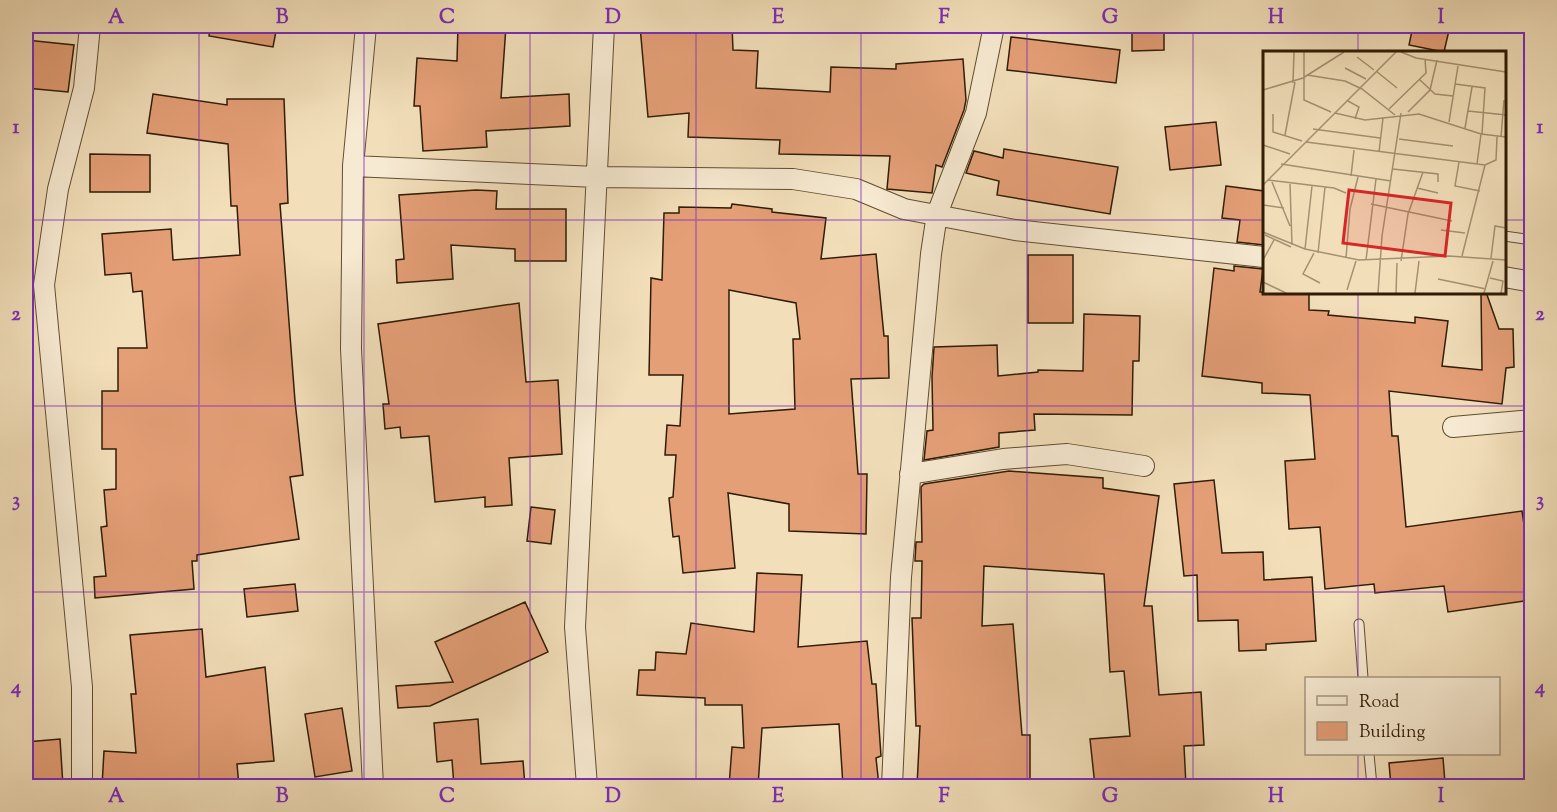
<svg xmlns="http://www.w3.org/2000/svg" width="1557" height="812" font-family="'Sorts Mill Goudy',serif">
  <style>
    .building { fill: #e59f77; stroke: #2f1c05; stroke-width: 1.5; fill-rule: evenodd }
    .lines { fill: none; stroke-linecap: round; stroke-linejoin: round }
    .service-casing { stroke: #604d32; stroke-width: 11 }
    .minor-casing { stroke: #604d32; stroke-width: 22 }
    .service { stroke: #f7ead2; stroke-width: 9 }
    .minor { stroke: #f7ead2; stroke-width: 20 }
    .grid { fill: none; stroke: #7b2cbf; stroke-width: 1.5; stroke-opacity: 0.55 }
    .inset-road { fill: none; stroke: #a49172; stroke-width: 1.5 }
    .view { fill: #d62828; fill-opacity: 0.15; stroke: #d62828; stroke-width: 3 }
    .inset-edge { fill: none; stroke: #2f1c05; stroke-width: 3 }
    .neatline { fill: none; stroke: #7b2cbf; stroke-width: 2 }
    .grid-label { font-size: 20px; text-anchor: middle; font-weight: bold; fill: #7b2cbf }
  </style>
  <rect width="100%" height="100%" fill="#f2dfba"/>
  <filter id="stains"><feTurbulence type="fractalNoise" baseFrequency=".00333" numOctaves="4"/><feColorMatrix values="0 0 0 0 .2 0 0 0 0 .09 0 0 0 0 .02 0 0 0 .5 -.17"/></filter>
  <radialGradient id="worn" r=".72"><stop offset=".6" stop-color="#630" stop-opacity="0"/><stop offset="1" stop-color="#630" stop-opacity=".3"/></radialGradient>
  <!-- building -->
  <path class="building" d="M210,26H277L273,47L209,36Z
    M458,26H506L501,98L569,94L570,126L486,131L487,147L423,151L420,106H414L417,58L457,61Z
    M640,26H732L733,50L758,51L756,88L830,92L831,67L896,69V64L963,59L966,100L964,110L942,167L936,165L932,193L887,189L890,156L779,154L780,140L688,137L689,113L648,117Z
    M1132,26H1164V50L1132,51Z
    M1413,26H1450L1444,52L1409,45Z
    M1011,37L1120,50L1116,83L1007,70Z
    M26,40L74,45L68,92L26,88Z
    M153,94L227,105V99H284L288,203L280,204L295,401L303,475L290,477L299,539L197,555V561H192L194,589L95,598L94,577L106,576L101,527L107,526L104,490L116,489V449H102V391H118V348H147L142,291L133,292L131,273L105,275L102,234L171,229L173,260L240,255L237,206H231L228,144L147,133Z
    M1216,122L1221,165L1170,170L1165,127Z
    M1004,149L1118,167L1110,214L997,195L999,181L966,173L974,151L1003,158Z
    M90,154L150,155V192H90Z
    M1226,186L1264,191V245L1237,242L1240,220L1222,218Z
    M476,190L497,191L496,209H566V261H515V249L451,245L453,279L397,283L396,260L404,259L399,195Z
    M732,204L772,209V212L826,218L821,259L876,254L884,336H888L889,378L851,379L858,474H867L866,534L789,531V504L728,493L735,568L683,573L679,536L673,537L669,498L673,497L676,455H665L667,425L680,426L683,375H649L651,278L662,280L664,213H679V207L731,208ZM729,290L796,303L800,339H793L795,409L729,414Z
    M1028,255H1073V323H1028Z
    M1234,266L1263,269L1260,292H1309V310L1329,311L1328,315L1415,323V317L1448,321L1442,366L1482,370L1481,292H1486L1499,329H1513L1514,367L1506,368L1502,404L1389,391L1392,436H1398L1406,527L1522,511L1532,579V600L1448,612L1444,586L1375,593L1374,584L1325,589L1320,527L1289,529L1285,461L1315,459L1310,395L1262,393V383L1202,376L1214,268L1234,271Z
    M519,303L526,382L558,380L562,454L509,458L512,505L485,507V497L435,502L429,436L401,438L400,427L385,429L383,404H389L378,324Z
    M1084,314L1140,316L1139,361H1133L1132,415L1034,414L1035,430L999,433V447L924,460L927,431L933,430L932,377L934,347L997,345L998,376L1038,372V370L1083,371Z
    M1009,471L1103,478V488L1159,496L1144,606H1152L1159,695L1201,692L1204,745L1184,746L1186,786H1095L1090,739L1130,736L1124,671L1110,672L1104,574L984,566L982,626L1013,624L1022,735H1030V786H917L920,726H916L912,618H921L922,561H915L916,542H922L921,487L924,484Z
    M1214,480L1222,553L1263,552L1264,580L1312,577L1316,641L1266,644V650L1239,651L1238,620L1198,621L1197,575L1184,576L1174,484Z
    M531,507L555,510L551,544L527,541Z
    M757,573L802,575L798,647L867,641L872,684H876L881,756L876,758L879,786H843L839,724L762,728L758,786H729L732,747L744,748L742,705H705V698L637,695L639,670H655L656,652L686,654L691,623L754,632Z
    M295,584L298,611L247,617L244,589Z
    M525,602L548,652L430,706L398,708L396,686L453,682L435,642Z
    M202,629L206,677L265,667L274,761L237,764L239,786H102L104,751L136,753L131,694H136L130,635Z
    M342,708L352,771L315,777L305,714Z
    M478,719L481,764L523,761L525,786H454L452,760L437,762L434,723Z
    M60,739L63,786H26V742Z
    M1443,758L1445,783L1391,786L1389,763Z"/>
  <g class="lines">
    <defs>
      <path id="service" d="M1504,236L1532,240
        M1359,624L1363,678
        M1369,754L1372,786"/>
      <path id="minor" d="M366,26L353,166L351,349L373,786
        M353,166L596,177L793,179L856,189L904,209L1015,230L1264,257
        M1504,277L1532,282
        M1453,427L1532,420
        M910,474L1003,459L1067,454L1144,466
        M82,786V687L44,285L58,189L84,88L90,26
        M587,786L575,627L604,26
        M892,786L901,577L931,254L937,214L976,113L994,26"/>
    </defs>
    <!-- service casing -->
    <use href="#service" class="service-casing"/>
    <!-- minor casing -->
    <use href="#minor" class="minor-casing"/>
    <!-- service -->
    <use href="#service" class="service"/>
    <!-- minor -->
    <use href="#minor" class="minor"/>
  </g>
  <!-- grid -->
  <path class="grid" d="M199,26V786M364,26V786M530,26V786M696,26V786M861,26V786M1027,26V786M1193,26V786M1358,26V52M26,220H1264M1504,220H1532M1358,292V678M26,406H1532M26,592H1532M1358,754V786"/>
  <!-- overview -->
  <g transform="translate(1263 51)">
    <rect width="243" height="243" fill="#f2dfba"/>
    <path class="inset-road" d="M41,1V49L68,61M138,1L153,7L243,21M94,6L111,19M82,17L103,28M113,20L134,37M44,24L82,30L99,38L132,64M156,28L172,43L190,45M30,32L31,1M192,33L222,37L219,83M0,39L40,27L81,1M85,50L96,56L92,68M126,58L163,22L162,8M205,60L243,64M145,61L167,39L174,9M72,62L102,69L156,63L218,83L243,86M10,63V81L39,90M186,71L195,15M202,77L209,36M50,78L117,87M22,84L32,31M238,86L241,49M136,88L190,95M43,91L222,114L233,109L234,86M0,94L27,103M116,101L120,67M196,111L192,135L217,140M18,113L128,130M214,113L218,83M130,118L175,123V131M88,125L91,99M5,129L71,137L83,142M9,131L27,175M27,133L29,194M0,134L133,1M154,137L175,142M108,153L189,170M0,154L21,157M178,179L202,182M0,181L42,198L96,209L186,205L243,209M2,184L28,196M42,198L49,135M51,202L40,223L57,232M55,202L62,136M199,205L222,114M83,207L87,158L95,126M228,207L232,175L243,177M0,209L11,189M103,209L113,128M138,210L145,163L160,121M227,227L240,230L238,242M175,228L223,238M0,231L23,242M84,239L93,210M115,242L119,185L138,62M133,242L134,212M152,242L156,210M221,242L230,210"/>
    <path class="view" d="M86,139L188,152L182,205L80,192Z"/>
    <rect width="243" height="243" class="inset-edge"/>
  </g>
  <!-- margin -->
  <rect width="1557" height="812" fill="none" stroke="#f2dfba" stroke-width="66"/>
  <!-- legend -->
  <rect x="1305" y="677" width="195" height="78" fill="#f7ead2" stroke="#a79880" stroke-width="1.5"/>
  <rect x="1317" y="696" width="30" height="9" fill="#f7ead2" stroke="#a79880" stroke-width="1.5"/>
  <text x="1359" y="707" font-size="18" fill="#2f1c05">Road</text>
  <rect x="1317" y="722" width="30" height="18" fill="#e59f77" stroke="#a79880" stroke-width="1.5"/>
  <text x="1359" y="737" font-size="18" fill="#2f1c05">Building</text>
  <rect x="33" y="33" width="1491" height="746" class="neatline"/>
  <g class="grid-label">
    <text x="116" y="23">A</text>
    <text x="282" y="23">B</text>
    <text x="447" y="23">C</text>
    <text x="613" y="23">D</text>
    <text x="778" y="23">E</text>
    <text x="944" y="23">F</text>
    <text x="1110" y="23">G</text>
    <text x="1276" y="23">H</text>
    <text x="1441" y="23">I</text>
    <text x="16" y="133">1</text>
    <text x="1540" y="133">1</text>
    <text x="16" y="320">2</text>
    <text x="1540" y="320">2</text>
    <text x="16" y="506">3</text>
    <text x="1540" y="506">3</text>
    <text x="16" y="693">4</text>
    <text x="1540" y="693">4</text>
    <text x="116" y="802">A</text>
    <text x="282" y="802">B</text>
    <text x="447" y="802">C</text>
    <text x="613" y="802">D</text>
    <text x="778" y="802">E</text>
    <text x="944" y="802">F</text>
    <text x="1110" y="802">G</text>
    <text x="1276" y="802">H</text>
    <text x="1441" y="802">I</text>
  </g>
  <rect width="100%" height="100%" filter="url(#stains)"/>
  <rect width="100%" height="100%" fill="url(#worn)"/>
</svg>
